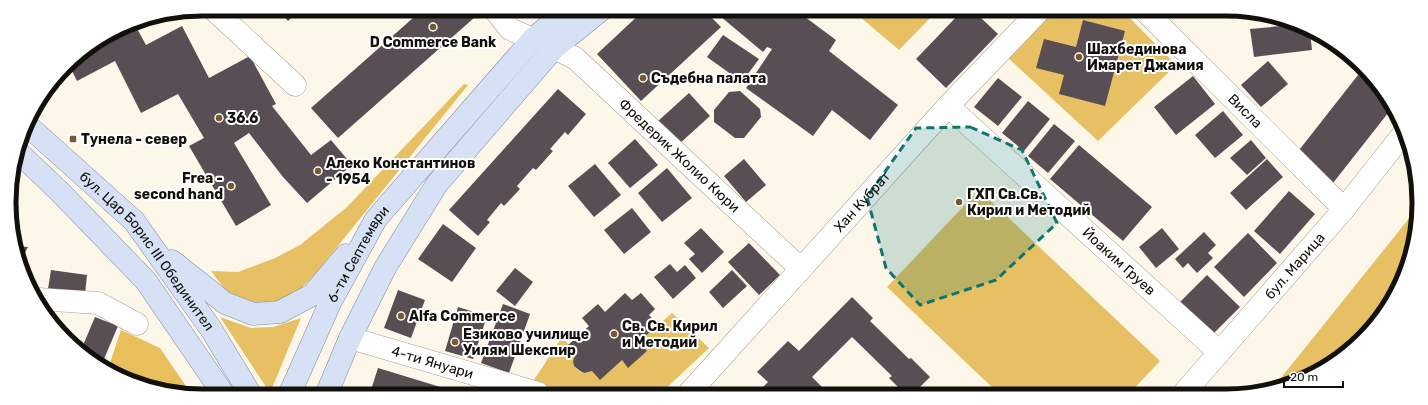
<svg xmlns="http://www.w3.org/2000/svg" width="1428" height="405" font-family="Rubik,sans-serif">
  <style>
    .green { fill: #e7c063 }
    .forest { fill: #e9bf5b }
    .building { fill: #594e54 }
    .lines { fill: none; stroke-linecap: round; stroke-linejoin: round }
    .minor-casing { stroke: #a6a094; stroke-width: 23 }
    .major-casing { stroke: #808ba0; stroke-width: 23 }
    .minor { stroke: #fff; stroke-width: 22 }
    .major { stroke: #d6e1f6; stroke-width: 22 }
    .marked { fill: #0f766e; fill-opacity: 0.2; stroke: #0f766e; stroke-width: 3; stroke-dasharray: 8 5; stroke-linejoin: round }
    .poi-dot { fill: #765a2d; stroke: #fff; stroke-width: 1.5 }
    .labels { text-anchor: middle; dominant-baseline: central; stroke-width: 4; stroke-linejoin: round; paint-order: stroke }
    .poi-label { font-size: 14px; font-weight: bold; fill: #12100b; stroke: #fff; text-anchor: start }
    .street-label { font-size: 14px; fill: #12100b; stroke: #fff }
    .rim { fill: none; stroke: #12100b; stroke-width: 5 }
  </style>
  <rect width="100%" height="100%" fill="#fdf7ea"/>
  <!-- green -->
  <path class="green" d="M853,11L936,12L899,50Z
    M1049,12H1124L1176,65L1098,141L1006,56Z
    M464,84L468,85L316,273L289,301L267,306L229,295L211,271L238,272L275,258L300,245L347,207Z
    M979,190L1160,361L1129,394H999L887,287Z
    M1415,211V240L1393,299L1353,348L1300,381L1272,389Z
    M672,313L709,348L661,393H563L532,383L562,337L576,353L574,357V366L580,372L584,373L622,360L628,367L639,342Z
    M220,317L251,328L273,327L301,318L270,393Z"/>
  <!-- forest -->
  <path class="forest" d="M121,330L160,348L190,392H165L108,369Z"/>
  <!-- building -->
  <path class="building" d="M277,9H300L288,21Z
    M422,10H483L338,138L311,108Z
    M643,11H705L721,27L641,101L597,54Z
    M714,11H797L836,40L829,51L898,105L870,140L832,110L813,136L746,88L772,49L767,47L763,52Z
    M961,12H985L980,17L998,34L946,88L916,59Z
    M1083,20L1125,31L1105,106L1059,94L1064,75L1036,68L1044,39L1076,47Z
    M134,23L146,45L182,26L209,78L250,56L276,104L272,106L311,155L331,140L352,165L307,203L283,177L249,133L234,143L271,205L236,226L189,146L204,138L178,94L141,113L115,61L77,81L69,65L75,57L129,24Z
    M1292,25L1310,32L1312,50L1254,57L1250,29Z
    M723,35L759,59L742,82L707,57Z
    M1268,61L1288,84L1261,107L1241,85Z
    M1358,75L1388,98L1392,108L1333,183L1296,154Z
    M1193,76L1215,104L1176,135L1154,107Z
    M998,78L1022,97L998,126L974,107Z
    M558,89L586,114L568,135L565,132L550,149L553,151L536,170L533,168L517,186L520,189L504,206L501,203L487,220L490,222L478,236L449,210Z
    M740,91L760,109L761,117L744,138H735L714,122V110L729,92Z
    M689,93L710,116L678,145L657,122Z
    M1028,101L1050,119L1024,151L1002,133Z
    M1223,111L1243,135L1215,158L1195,135Z
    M1054,124L1075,141L1048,173L1028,156Z
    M635,139L658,165L630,188L608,163Z
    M1251,140L1266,158L1247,175L1230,158Z
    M1079,145L1152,207L1123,241L1050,179Z
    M744,159L766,185L746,202L724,176Z
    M1267,159L1283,177L1246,210L1230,193Z
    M595,164L621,195L594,217L568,186Z
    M667,168L692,198L662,222L638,193Z
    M1289,191L1315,214L1280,254L1254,231Z
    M632,208L651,232L624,254L604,230Z
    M443,224L476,248L452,282L418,259Z
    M701,228L724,252L702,273L689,259L695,254L684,243Z
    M1162,228L1179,249L1156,268L1139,247Z
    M1204,232L1216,245L1208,253L1213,258L1197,273L1188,263L1183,268L1175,259Z
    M1248,233L1277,263L1244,297L1214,267Z
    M749,243L780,275L759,295L728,262Z
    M15,246L28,247L20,262L16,253Z
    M670,264L677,272L685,265L696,278L673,299L654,277Z
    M515,268L533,282L515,306L496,291Z
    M51,270L87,275L85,294L48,289Z
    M732,270L747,286L723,308L709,292Z
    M1207,275L1240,307L1212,335L1179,303Z
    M398,290L425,300L411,338L384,328Z
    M625,293L632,300L641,293L655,309L649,315L658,325L639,342L647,351L628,368L622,360L600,380L592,371L584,373L580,371L574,366L573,361L576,353L568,345L589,326L582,318L598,304L605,312Z
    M852,297L873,318L870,321L909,359L911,358L930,377L913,394H905L889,378L892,376L852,337L812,377L829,394L757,393L768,382L757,372L788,341L799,351Z
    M503,304L530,314L509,373L481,363Z
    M458,307L487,316L473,359L445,351Z
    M95,317L118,326L101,366L95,364L81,350Z
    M378,368L447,389L446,393H370Z"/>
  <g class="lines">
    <defs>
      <g id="minor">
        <path d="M213,9L295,85"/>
        <path d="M495,10L510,29L533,39"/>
        <path id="s1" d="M1146,12L1344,209"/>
        <path id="s2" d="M554,48L575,58L801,269"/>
        <path id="s3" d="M948,106L1219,352"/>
        <path d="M38,299L98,303L137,324"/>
        <path id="s4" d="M350,338L538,393"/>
        <path id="s5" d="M689,393L948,106L1038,12"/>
        <path id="s6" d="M1183,394L1344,209L1403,134"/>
      </g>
      <g id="major">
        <path id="s7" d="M27,125L134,221L211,329L249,392"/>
        <path d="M19,153L60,192L146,281L222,392"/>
        <path d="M172,261L225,303L253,314L280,312L312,295L346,255"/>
        <path id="s8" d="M290,393L330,303L376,219L533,39L567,10"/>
        <path d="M327,393L350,338L385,268L437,184L554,48L601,10"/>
      </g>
    </defs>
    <!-- minor casing -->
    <use href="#minor" class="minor-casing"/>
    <!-- major casing -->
    <use href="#major" class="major-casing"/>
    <!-- minor -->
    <use href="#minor" class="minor"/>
    <!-- major -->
    <use href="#major" class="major"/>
  </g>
  <!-- marked area -->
  <path class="marked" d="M970,127L1022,150L1057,223L996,280L920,305L886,268L867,197L916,128Z"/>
  <!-- markers -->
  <g class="poi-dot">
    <circle cx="433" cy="27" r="4"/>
    <circle cx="1079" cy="57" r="4"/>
    <circle cx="643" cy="78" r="4"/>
    <circle cx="219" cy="118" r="4"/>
    <rect x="69" y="135" width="8" height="8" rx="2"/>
    <circle cx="318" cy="171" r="4"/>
    <circle cx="231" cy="186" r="4"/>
    <circle cx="959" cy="202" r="4"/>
    <circle cx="401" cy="316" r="4"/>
    <circle cx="614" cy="334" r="4"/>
    <circle cx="455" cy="342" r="4"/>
  </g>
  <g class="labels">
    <!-- poi labels -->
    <g class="poi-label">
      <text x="433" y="42" text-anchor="middle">D Commerce Bank</text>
      <text x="1087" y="49">Шахбединова<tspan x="1087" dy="16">Имарет Джамия</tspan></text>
      <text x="651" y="78">Съдебна палата</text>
      <text x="227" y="118">36.6</text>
      <text x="81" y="139">Тунела - север</text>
      <text x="326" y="163">Алеко Константинов<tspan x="326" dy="16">- 1954</tspan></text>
      <text x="223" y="178" text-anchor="end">Frea -<tspan x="223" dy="16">second hand</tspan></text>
      <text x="967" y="194">ГХП Св.Св.<tspan x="967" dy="16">Кирил и Методий</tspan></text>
      <text x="409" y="316">Alfa Commerce</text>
      <text x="622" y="326">Св. Св. Кирил<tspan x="622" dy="16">и Методий</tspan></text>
      <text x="463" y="334">Езиково училище<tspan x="463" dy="16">Уилям Шекспир</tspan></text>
    </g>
    <!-- street labels -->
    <g class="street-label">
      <text stroke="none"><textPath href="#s1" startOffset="140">Висла</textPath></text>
      <text stroke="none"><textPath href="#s2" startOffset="166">Фредерик Жолио Кюри</textPath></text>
      <text stroke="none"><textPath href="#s5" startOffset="258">Хан Кубрат</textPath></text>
      <text stroke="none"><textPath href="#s7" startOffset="175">бул. Цар Борис III Обединител</textPath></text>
      <text stroke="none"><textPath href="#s8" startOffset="155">6-ти Септември</textPath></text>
      <text stroke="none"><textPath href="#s3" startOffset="231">Йоаким Груев</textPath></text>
      <text stroke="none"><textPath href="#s6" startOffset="170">бул. Марица</textPath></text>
      <text stroke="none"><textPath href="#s4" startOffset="86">4-ти Януари</textPath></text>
    </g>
  </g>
  <!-- crop -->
  <path d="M0 0H1428V405H0ZM202 16H1226A186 186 0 0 1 1412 202V203A186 186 0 0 1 1226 389H202A186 186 0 0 1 16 203V202A186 186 0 0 1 202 16Z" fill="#fff" fill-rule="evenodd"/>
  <path class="rim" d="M202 16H1226A186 186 0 0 1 1412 202V203A186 186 0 0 1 1226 389H202A186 186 0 0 1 16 203V202A186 186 0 0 1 202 16Z"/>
  <!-- scale -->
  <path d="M1284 381v6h59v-6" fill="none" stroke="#12100b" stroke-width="2"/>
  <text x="1290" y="381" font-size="12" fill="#12100b" stroke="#ffffff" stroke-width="3" paint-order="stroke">20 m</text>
</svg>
